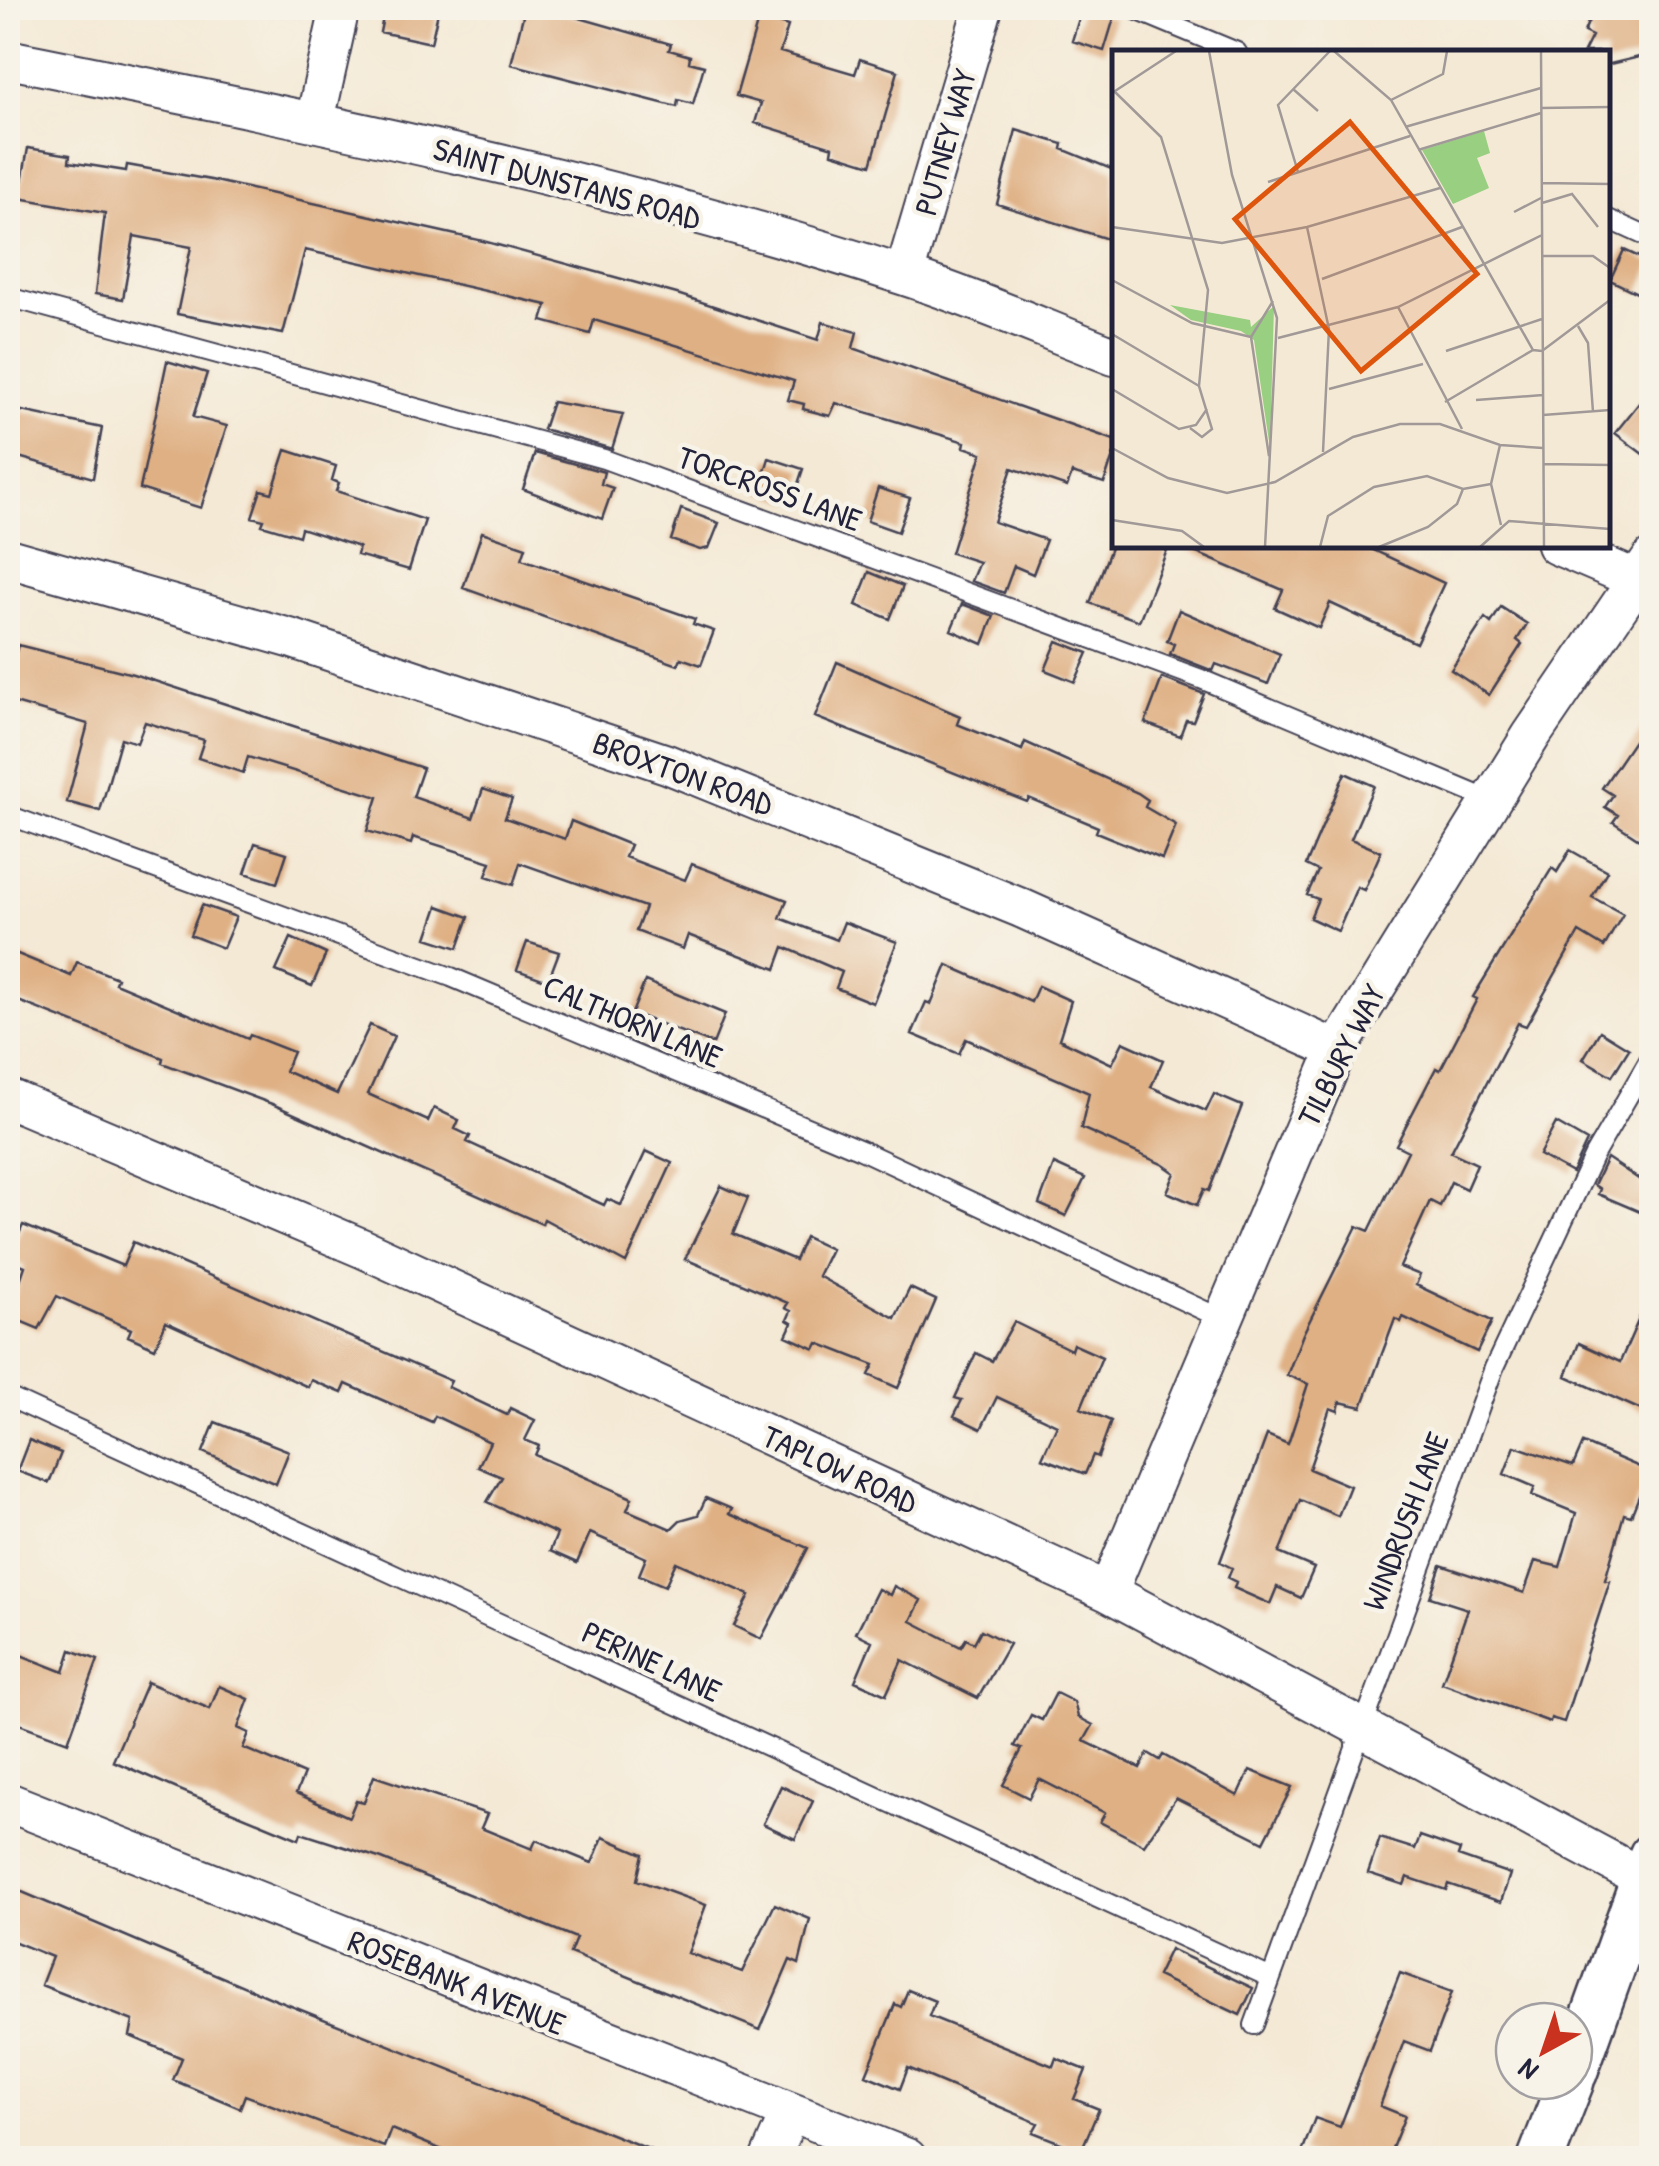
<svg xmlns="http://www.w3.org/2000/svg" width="1659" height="2166" font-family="'Patrick Hand',sans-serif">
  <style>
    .building { fill: #dfb084 }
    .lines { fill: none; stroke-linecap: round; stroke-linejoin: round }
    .service-casing { stroke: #424052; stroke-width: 22 }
    .minor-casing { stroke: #424052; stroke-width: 42 }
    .tertiary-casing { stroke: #424052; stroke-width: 50 }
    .service { stroke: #fff; stroke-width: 18 }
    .minor { stroke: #fff; stroke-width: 38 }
    .tertiary { stroke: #fff; stroke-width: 45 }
    .labels { text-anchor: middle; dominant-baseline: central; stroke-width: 9; stroke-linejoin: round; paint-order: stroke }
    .street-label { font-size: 32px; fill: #22223b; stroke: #f7f3e8 }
    .inset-road { fill: none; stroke: #a09997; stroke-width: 2.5 }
    .view { fill: #de560e; fill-opacity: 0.15; stroke: #de560e; stroke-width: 5 }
    .inset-edge { fill: none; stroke: #22223b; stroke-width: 5 }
  </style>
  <rect width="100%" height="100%" fill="#f7f3e8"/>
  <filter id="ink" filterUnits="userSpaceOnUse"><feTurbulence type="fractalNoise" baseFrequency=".01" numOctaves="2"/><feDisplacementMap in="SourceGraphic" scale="20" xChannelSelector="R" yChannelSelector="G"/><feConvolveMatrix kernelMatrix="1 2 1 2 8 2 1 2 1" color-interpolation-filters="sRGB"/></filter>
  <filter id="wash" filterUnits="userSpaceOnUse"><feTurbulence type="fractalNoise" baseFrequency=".0048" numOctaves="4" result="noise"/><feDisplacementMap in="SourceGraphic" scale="40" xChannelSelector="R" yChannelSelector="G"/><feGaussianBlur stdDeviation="2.25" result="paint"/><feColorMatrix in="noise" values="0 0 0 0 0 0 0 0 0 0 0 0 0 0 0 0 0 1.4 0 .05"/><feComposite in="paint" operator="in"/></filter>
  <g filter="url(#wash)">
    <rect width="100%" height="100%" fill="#f4e9d5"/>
    <g id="blocks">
      <!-- building -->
      <path class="building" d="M385,8H439L431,43L380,32Z
        M525,8L562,13L671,44L669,50L690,56L689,62L704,66L693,104L678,100L677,107L511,64Z
        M1594,8H1652V54L1606,65V52H1584L1592,36L1584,32Z
        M1082,9L1114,18L1104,51L1072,41Z
        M759,17L788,26L780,52L855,74L860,59L898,71L871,165L832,153L833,147L755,123L761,103L736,96Z
        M1016,130L1063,144L1062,149L1114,170V241L997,204Z
        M28,148L70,155L69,162L126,171L127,165L211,180L483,241L677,294L818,340L823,322L857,332L853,348L1114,440V453L1104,483L1072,473L1067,487L1012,468L994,522L1046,540L1033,574L1014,566L1004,593L971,581L979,562L951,553L982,453L964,447L965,442L836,403L830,416L803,409L804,404L788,400L794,381L594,320L590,334L542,321L547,305L305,250L283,334L177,314L191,247L134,236L123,299L95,294L105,213L19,198Z
        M1624,250L1652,263L1639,294L1610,280Z
        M167,361L207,373L193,417L227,426L201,508L140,489Z
        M1652,387V461L1615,433Z
        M552,402L623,414L612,449L543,429Z
        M8,408L102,428L93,478L8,454Z
        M286,450L336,466L332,480L339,483L336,491L425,520L409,570L357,555L359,547L301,528L299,536L262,525L264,520L252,517L261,490L272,493Z
        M535,453L604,472L601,484L613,488L602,519L523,489Z
        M769,458L803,469L792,502L759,491Z
        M878,488L910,498L898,532L867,521Z
        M681,509L719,523L709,548L700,550L671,540Z
        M482,532L526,547L522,559L695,619L693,624L714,631L701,665L681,658L678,665L463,588Z
        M1112,545H1169L1139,621L1090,603Z
        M1178,545H1363L1444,583L1416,643L1330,603L1319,628L1275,608L1283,590Z
        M869,572L903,586L890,619L856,605Z
        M962,604L994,616L983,644L951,630Z
        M1501,607L1527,624L1517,640L1522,644L1489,695L1451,670L1485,618L1491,623Z
        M1179,610L1280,654L1268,684L1216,664L1213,671L1170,654L1174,644L1167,641Z
        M1057,641L1088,653L1075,682L1045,670Z
        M18,645L133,674L423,768L413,797L473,818L483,789L512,799L505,818L565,839L571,821L630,845L625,857L685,880L692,864L787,900L780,918L837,940L844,922L897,942L873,1003L836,988L842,972L784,947L776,969L688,935L683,949L636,931L645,907L520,863L513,885L486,876L491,862L413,837L411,844L367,831L378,797L248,757L243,773L198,758L204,740L145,722L137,743L121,738L100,811L67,802L88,724L8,701V681Z
        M837,662L960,716L957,724L1022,750L1025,742L1138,793L1148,800L1145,807L1176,825L1162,859L1096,832L1098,827L1029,798L1027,802L815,717Z
        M1162,678L1204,694L1193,721L1186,720L1180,736L1145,723Z
        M1652,714V821L1639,839L1613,822L1618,815L1605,807L1613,795L1602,788Z
        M1345,773L1374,786L1351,839L1381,852L1364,890L1357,887L1338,931L1310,918L1318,899L1307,895L1318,871L1306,865Z
        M255,843L287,853L277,883L245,873Z
        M1570,850L1607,871L1592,897L1623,914L1604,947L1579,932L1526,1026L1518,1023L1451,1152L1477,1164L1466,1189L1451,1182L1440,1206L1430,1201L1400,1267L1420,1275L1416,1285L1492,1321L1477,1352L1403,1317L1401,1322L1395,1319L1362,1407L1340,1402L1338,1411L1330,1408L1309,1469L1350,1486L1338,1516L1300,1500L1279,1553L1314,1568L1301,1598L1277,1587L1270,1604L1234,1588L1236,1582L1228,1578L1232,1568L1220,1562L1267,1435L1288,1444L1308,1384L1287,1375L1303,1334L1357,1226L1369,1231L1408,1151L1396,1145L1436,1068L1440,1070L1477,999L1473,997L1552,868L1557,872Z
        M202,905L236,917L223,948L190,935Z
        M438,906L469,917L458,948L427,938Z
        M291,938L326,954L312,986L276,971Z
        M527,942L559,952L548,981L517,970Z
        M8,950L71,976L77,962L117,978L115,983L248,1039L250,1035L293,1052L285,1071L337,1094L370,1025L394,1036L368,1094L428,1121L434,1108L459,1120L455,1129L470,1136L467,1142L604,1205L607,1199L621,1205L646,1151L672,1163L626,1263L544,1219L542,1224L272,1104L162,1063L163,1058L8,997Z
        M947,965L1031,1002L1038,986L1071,1001L1059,1039L1112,1064L1123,1042L1163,1060L1151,1087L1206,1111L1214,1094L1242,1106L1209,1191L1204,1189L1197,1205L1167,1192L1175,1173L1162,1164L1081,1128L1089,1093L966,1039L959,1054L912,1034L926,1002L931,1004Z
        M645,981L725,1014L713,1044L632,1013Z
        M1600,1031L1629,1049L1612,1076L1583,1059Z
        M1556,1123L1587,1141L1572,1173L1539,1155Z
        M1607,1158L1643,1182L1641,1186L1652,1195V1217L1598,1194L1600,1189L1594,1185Z
        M1054,1164L1085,1178L1066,1216L1039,1204Z
        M721,1186L748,1198L733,1234L795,1260L805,1237L831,1249L818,1276L895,1318L910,1288L936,1300L898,1388L869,1375L874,1365L818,1343L815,1349L786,1336L792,1323L787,1320L791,1311L785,1308L788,1303L685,1259Z
        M23,1225L123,1266L133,1242L451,1381L448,1387L507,1415L510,1408L535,1420L525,1440L539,1446L535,1455L632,1498L627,1510L671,1529L680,1520L698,1515L706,1498L732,1509L729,1514L808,1548L761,1639L734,1626L750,1595L676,1562L665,1586L639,1575L646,1558L590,1533L577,1563L550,1551L557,1534L487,1502L502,1477L478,1467L490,1442L435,1416L432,1422L346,1384L342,1393L311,1380L308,1387L166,1322L155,1348L128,1336L131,1329L57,1296L39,1329L8,1316L25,1266L8,1259Z
        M1652,1289V1415L1566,1376L1579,1343L1620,1362Z
        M1014,1322L1071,1350L1073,1344L1102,1357L1081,1408L1111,1421L1098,1457L1093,1455L1085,1474L1042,1458L1057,1425L997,1397L981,1429L954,1416L962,1400L955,1398L976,1353L992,1361Z
        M215,1422L289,1451L276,1484L203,1452Z
        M29,1440L61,1453L49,1483L17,1471Z
        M1583,1443L1649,1471L1631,1516L1624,1514L1605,1580L1610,1581L1564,1722L1551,1718L1550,1722L1442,1683L1468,1609L1430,1597L1441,1565L1524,1593L1535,1561L1560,1567L1576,1513L1532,1495L1535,1487L1504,1474L1515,1446L1573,1466Z
        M894,1586L921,1600L911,1621L961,1647L966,1639L974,1643L981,1630L1009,1644L978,1698L902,1660L886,1695L855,1681L872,1641L856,1633L878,1589L890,1595Z
        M8,1650L64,1672L71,1650L98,1660L68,1742L8,1720Z
        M147,1682L210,1709L219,1686L249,1699L238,1728L249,1733L243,1748L304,1774L296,1793L349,1817L356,1800L364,1802L374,1776L487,1814L481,1828L532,1849L536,1840L592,1863L603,1837L643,1854L637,1880L706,1905L688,1953L742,1972L775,1904L810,1919L799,1964L790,1960L760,2030L570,1953L576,1938L382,1859L301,1833L299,1839L175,1788L113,1761Z
        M1056,1693L1074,1702L1078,1717L1093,1725L1084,1741L1140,1768L1148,1753L1160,1760L1163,1755L1238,1796L1250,1770L1292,1787L1264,1842L1176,1798L1144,1845L1100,1822L1105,1813L1039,1779L1029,1798L1003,1785L1022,1749L1015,1746L1031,1715L1042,1720Z
        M781,1786L813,1801L795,1839L763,1824Z
        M1420,1836L1460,1850L1458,1856L1510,1874L1501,1902L1448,1884L1446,1890L1407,1877L1404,1885L1368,1873L1380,1838L1415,1849Z
        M8,1886L276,2000L671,2158H462L391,2129L384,2147L245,2095L240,2108L173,2080L182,2058L130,2036L133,2021L41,1985L52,1957L8,1939Z
        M1170,1949L1253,1988L1240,2015L1157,1976Z
        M1400,1973L1452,1992L1430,2051L1404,2041L1380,2106L1405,2116L1388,2158H1319L1302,2152L1315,2118L1340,2127Z
        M908,1990L935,2001L929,2016L1053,2066L1056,2058L1086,2070L1074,2099L1099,2109L1081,2151L1033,2132L1038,2123L908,2068L900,2089L866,2075L895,2004L901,2007Z"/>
    </g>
  </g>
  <g filter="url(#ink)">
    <use href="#blocks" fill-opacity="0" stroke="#424052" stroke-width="2.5"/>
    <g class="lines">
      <defs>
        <path id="service" d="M1131,8L1237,52
          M1606,218L1652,239
          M8,297L604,459L1201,679L1489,800
          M8,815L451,977L861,1150L1220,1318
          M8,1397L1271,1978
          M1254,2025L1494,1368L1594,1155L1652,1055"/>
        <path id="minor" d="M8,59C308,120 610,180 902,275C974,298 1044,329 1114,356
          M315,121L340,8
          M904,275L983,8
          M1556,545L1652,586
          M8,558L293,639L667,764L1021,908L1337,1050
          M8,1098L364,1249L1108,1592L1652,1883
          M1108,1592L1337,1050L1531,736L1652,558
          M8,1802L907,2158
          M770,2158L790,2112"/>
        <path id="tertiary" d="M1574,2073L1652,1856
          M1541,2158L1571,2081"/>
      </defs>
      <!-- service casing -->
      <use href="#service" class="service-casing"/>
      <!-- minor casing -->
      <use href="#minor" class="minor-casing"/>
      <!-- tertiary casing -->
      <use href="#tertiary" class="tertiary-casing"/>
      <!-- service -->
      <use href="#service" class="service"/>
      <!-- minor -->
      <use href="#minor" class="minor"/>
      <!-- tertiary -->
      <use href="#tertiary" class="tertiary"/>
    </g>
  </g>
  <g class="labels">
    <!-- street labels -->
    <g class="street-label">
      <text transform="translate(945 142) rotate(-74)">PUTNEY WAY</text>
      <text transform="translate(567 183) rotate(15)">SAINT DUNSTANS ROAD</text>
      <text transform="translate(770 488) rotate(20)">TORCROSS LANE</text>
      <text transform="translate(683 773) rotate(20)">BROXTON ROAD</text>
      <text transform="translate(633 1021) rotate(23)">CALTHORN LANE</text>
      <text transform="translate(1341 1055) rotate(-63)">TILBURY WAY</text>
      <text transform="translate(840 1469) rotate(25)">TAPLOW ROAD</text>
      <text transform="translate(1405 1521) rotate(-69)">WINDRUSH LANE</text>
      <text transform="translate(652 1661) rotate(25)">PERINE LANE</text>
      <text transform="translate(457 1982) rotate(22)">ROSEBANK AVENUE</text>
    </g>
  </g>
  <!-- overview -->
  <g transform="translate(1112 50)">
    <rect width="498" height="498" fill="#f4e9d5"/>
    <path d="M372,81L378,103L365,108L377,138L341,154L310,100ZM58,255L138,270L139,277L162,256L158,398L142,290L129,281L79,270Z" fill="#98cf81"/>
    <path class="inset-road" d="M97,1L120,125L165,268L153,497M222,1L279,50L421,300L430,301L498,250M429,1L432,497M181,39L206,61M3,42L49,87L96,240L87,336L100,379L90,387L78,378M0,43L64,1M279,50L331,24L335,1M429,58L498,57M293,77L429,38M306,100L429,63M186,122L166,55L218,1M156,132L298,86M429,133L498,134M0,137V180M430,153L460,144L486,177M402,162L429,148M0,177L110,193L195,177L328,138M195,177L217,279L211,402M430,206H481L498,218M210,229L350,177M0,230L80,273L139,287M286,257L350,379M466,276L476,293L481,362M0,284L87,336M166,288L286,257L430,185M334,301L430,269M0,339L67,379L84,375L95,359M217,339L311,314M364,350L431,345M333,352L421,300M431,365L498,360M388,395L379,434L389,475M0,398L56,428L115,443L163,432L241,387L288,374H328L388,395L431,398M157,406L139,287L161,251M431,414L498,415M0,470L70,481L92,497M208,497L216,466L262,437L315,426L351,439L379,434M267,497L316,477L345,454L351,439M368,497L397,471L498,479"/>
    <path class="view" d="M238,72L365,224L249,321L123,169Z"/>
    <rect width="498" height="498" class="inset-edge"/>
  </g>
  <!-- margin -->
  <rect width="1659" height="2166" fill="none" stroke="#f7f3e8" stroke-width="40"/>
  <!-- north arrow -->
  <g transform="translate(1544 2051) rotate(220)"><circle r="48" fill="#f7f3e8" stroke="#a29fa3" stroke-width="2.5"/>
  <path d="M0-8L18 38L0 25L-18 38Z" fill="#c8321e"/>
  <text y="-15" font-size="28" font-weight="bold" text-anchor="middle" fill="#22223b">N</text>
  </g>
</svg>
